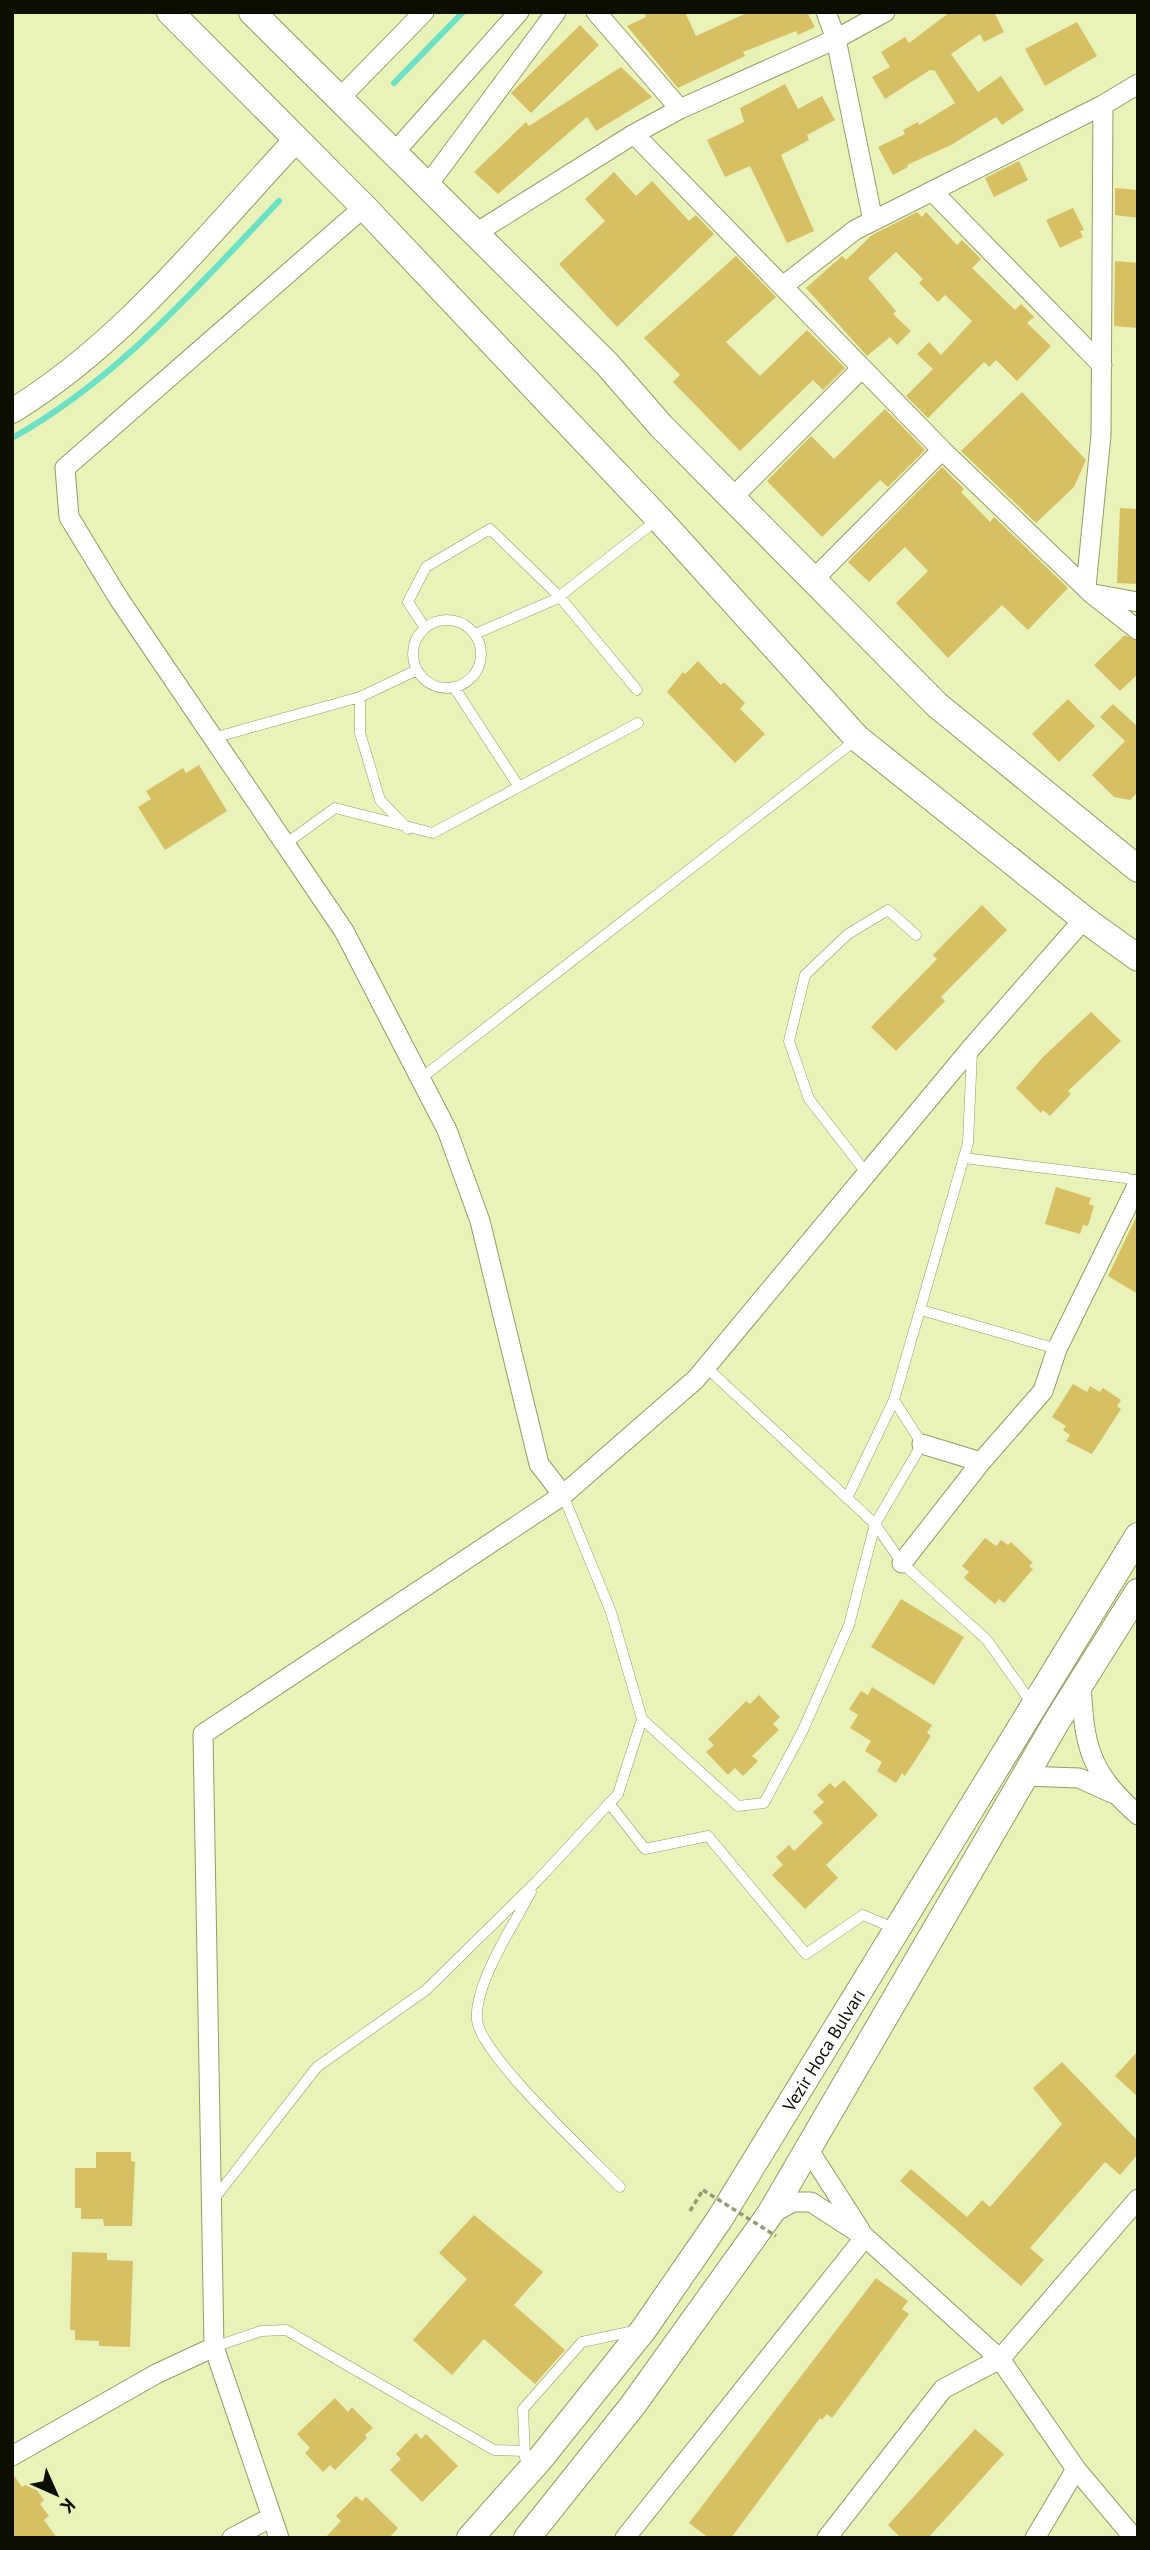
<svg xmlns="http://www.w3.org/2000/svg" width="1150" height="2550" font-family="'PT Sans',sans-serif">
  <style>
    .lines { fill: none; stroke-linecap: round; stroke-linejoin: round }
    .stream { stroke: #6be1c5; stroke-width: 6 }
    .building { fill: #d7c063 }
    .service-casing { stroke: #949c66; stroke-width: 11 }
    .minor-casing { stroke: #949c66; stroke-width: 21 }
    .tertiary-casing { stroke: #949c66; stroke-width: 26 }
    .secondary-casing { stroke: #949c66; stroke-width: 28 }
    .path { stroke: #959b73; stroke-width: 3.5; stroke-dasharray: 5 3.5; stroke-linecap: butt }
    .service { stroke: #fff; stroke-width: 10 }
    .minor { stroke: #fff; stroke-width: 19 }
    .tertiary { stroke: #fff; stroke-width: 24 }
    .secondary { stroke: #fff; stroke-width: 26 }
    .path-bridge { stroke: #959b73; stroke-width: 3.5; stroke-dasharray: 5 3.5; stroke-linecap: butt }
    .labels { text-anchor: middle; dominant-baseline: central; stroke-width: 5; stroke-linejoin: round; paint-order: stroke }
    .street-label { font-size: 18px; fill: #0c0e00; stroke: #e9f2b9 }
  </style>
  <rect width="100%" height="100%" fill="#e9f2b9"/>
  <g class="lines">
    <!-- stream -->
    <path class="stream" d="M394,83L463,12
      M12,438C118,379 196,288 279,201"/>
  </g>
  <!-- building -->
  <path class="building" d="M644,12H685L696,36L749,12H807L815,27L798,35L796,31L743,52L745,56L678,88L627,26L646,17Z
    M950,12H994L1004,32L984,42L980,34L951,54L978,92L1001,76L1024,110L1002,125L996,117L951,145L907,165L908,167L893,175L878,147L905,134L903,130L918,122L919,125L955,103L935,71L930,70L885,99L872,77L890,67L881,52L905,37L909,43Z
    M1077,22L1097,56L1045,86L1025,49Z
    M580,25L599,45L531,113L511,93Z
    M621,67L652,97L596,131L587,117L498,194L474,172L526,122L529,126Z
    M785,84L798,109L822,96L835,120L807,135L809,140L781,155L814,231L787,243L750,166L725,177L707,140L744,122L740,108Z
    M1019,161L1028,180L994,197L985,178Z
    M614,172L636,196L652,181L689,221L696,215L714,234L617,327L559,264L605,221L585,199Z
    M1115,188L1138,190V218L1115,215Z
    M1073,208L1084,230L1080,231L1083,237L1060,248L1046,220Z
    M917,212L922,217L926,212L957,245L962,240L981,259L972,268L1015,310L1021,304L1034,317L1027,323L1051,346L1017,381L996,360L989,367L984,362L928,418L906,396L933,369L917,354L929,342L941,355L972,321L945,295L938,302L919,283L923,279L896,252L868,278L896,311L893,314L911,331L897,345L890,337L867,356L806,288L842,256L846,260L872,235Z
    M736,256L776,297L726,342L760,376L807,330L845,368L823,390L813,380L740,451L673,382L680,375L644,338Z
    M1115,261L1138,263V328L1114,326Z
    M1022,392L1086,460L1074,487L1036,523L961,451Z
    M885,409L925,450L888,487L880,480L822,537L767,481L811,436L834,459Z
    M942,467L964,489L961,492L990,522L994,517L1068,588L1028,630L1002,605L948,658L896,603L928,571L905,547L869,582L848,562Z
    M1120,508L1138,509V584L1117,583Z
    M1125,635L1138,642V674L1120,691L1094,665Z
    M698,661L721,685L724,682L745,703L740,709L765,734L735,763L667,692L683,672L685,674Z
    M1068,699L1095,726L1059,762L1032,734Z
    M1113,704L1138,727V792L1130,800L1114,797L1092,775L1125,741L1100,717Z
    M199,765L227,811L165,850L138,807L151,799L146,791L183,768L186,773Z
    M982,905L1007,930L941,997L945,1001L896,1051L871,1027L937,959L933,955Z
    M1091,1012L1121,1041L1068,1091L1071,1094L1050,1116L1043,1110L1041,1113L1016,1088L1043,1057Z
    M1056,1187L1091,1198L1089,1204L1094,1206L1088,1226L1083,1225L1080,1234L1045,1224Z
    M1138,1213V1294L1108,1276Z
    M1073,1384L1087,1392L1090,1386L1100,1392L1103,1388L1121,1400L1117,1406L1121,1409L1092,1454L1066,1441L1070,1435L1063,1430L1066,1426L1052,1417Z
    M985,1538L996,1546L1001,1540L1008,1545L1011,1542L1033,1563L1029,1566L1033,1569L1004,1603L999,1599L995,1604L964,1578L969,1572L962,1566Z
    M901,1599L964,1637L934,1685L871,1647Z
    M872,1687L932,1725L927,1733L931,1736L905,1776L902,1773L896,1783L877,1771L882,1762L865,1751L871,1741L850,1728L858,1715L849,1709L861,1691L868,1695Z
    M759,1695L780,1717L773,1724L779,1730L752,1756L758,1761L743,1776L735,1768L728,1775L706,1752L714,1745L708,1739L746,1701L750,1704Z
    M844,1780L878,1815L826,1865L838,1878L805,1909L772,1875L783,1865L776,1857L789,1845L794,1851L823,1823L813,1812L824,1802L817,1795L830,1783L835,1788Z
    M1138,2051V2097L1115,2076Z
    M1062,2062L1138,2141V2154L1120,2175L1105,2162L1030,2248L1044,2260L1021,2286L900,2181L911,2169L967,2217L982,2200L990,2207L1062,2124L1033,2088Z
    M96,2152H131V2161L135,2162L132,2226H104L103,2219H81V2208H75V2168H96Z
    M474,2215L543,2272L514,2305L565,2350L535,2384L484,2339L452,2375L413,2340L467,2279L439,2253Z
    M72,2252L107,2253V2260L133,2261L130,2347L99,2346V2341L75,2340V2330H70Z
    M876,2278L908,2301L902,2309L909,2314L832,2418L827,2414L822,2420L820,2418L731,2538H709L689,2523Z
    M335,2398L348,2412L352,2407L373,2428L365,2435L367,2438L335,2470L330,2465L323,2472L305,2453L310,2448L297,2434Z
    M975,2429L1004,2454L928,2538H901L888,2525Z
    M416,2433L421,2439L426,2434L458,2466L422,2502L390,2470L401,2459L396,2454Z
    M12,2473L22,2487L30,2481L44,2500L40,2504L49,2516L44,2520L57,2538H12Z
    M356,2496L362,2501L366,2497L398,2528L389,2538H325L341,2521L336,2516Z"/>
  <g class="lines">
    <defs>
      <path id="service" d="M413 654a34 34 0 1 1 68 0a34 34 0 1 1-68 0Z
        M425,628L408,602L426,567L490,529L559,596L637,690
        M475,634L556,599L658,519
        M454,687L519,787
        M360,697V733L380,800L408,829
        M213,738L360,697L417,670
        M284,845L335,808L433,833L638,723
        M420,1079L857,739
        M964,1158L1126,1178L1138,1182
        M867,1174L809,1099L789,1041L805,975L848,934L888,910L916,935
        M921,1310L1057,1349
        M706,1367L875,1524L902,1563L987,1640L1033,1705
        M847,1498L894,1400
        M642,1719L738,1806L764,1803L803,1730L849,1625L875,1524L922,1444L894,1400L968,1143L972,1051
        M609,1803L645,1849L708,1836L806,1954L863,1915L896,1929
        M531,1892C514,1924 474,1984 477,2020C481,2056 591,2157 620,2187
        M214,2199L317,2067L426,1990L536,1882L618,1794L642,1719L611,1612L563,1495
        M214,2347L261,2331L286,2330L494,2450L525,2451
        M525,2458L523,2409L582,2342L634,2331"/>
      <path id="minor" d="M596,12L680,109
        M826,12L836,39L873,221
        M338,100L424,12
        M634,134L942,450L1092,594L1138,630
        M393,154L519,12
        M427,186L556,12
        M932,191L1102,365
        M364,207L65,468L69,517L119,599L344,931L447,1130L480,1221L539,1464L563,1495
        M476,233L634,134L680,109L836,39L885,12
        M783,286L855,230L1103,105L1138,84
        M733,497L861,369
        M813,580L942,450
        M1086,587L1101,435L1103,105
        M1094,594L1138,602
        M922,1444L981,1462
        M902,1563L981,1462L1043,1391L1057,1349L1138,1184
        M1081,1681C1084,1745 1088,1771 1138,1815
        M1024,1776L1079,1778L1112,1793
        M808,2149L860,2230
        M771,2214L793,2202H811L865,2237L1000,2359L1076,2469L1134,2538
        M12,2456L156,2374L214,2347
        M232,2538L272,2517
        M279,2538L214,2347L203,1734L563,1495L696,1379L972,1047L1084,919
        M625,2538L865,2237
        M827,2538L943,2389L1000,2359L1138,2199
        M1035,2538L1076,2469"/>
      <path id="tertiary" d="M12,411C124,343 208,234 296,140"/>
      <g id="secondary">
        <path d="M170,12L364,207L659,519L857,738L1084,919L1138,958"/>
        <path d="M252,12L607,364L661,426L937,705L1138,869"/>
        <path id="s1" d="M470,2538L540,2459L644,2329L719,2220L1138,1536"/>
        <path d="M527,2538L633,2405L770,2214L1057,1721L1138,1592"/>
      </g>
    </defs>
    <!-- service casing -->
    <use href="#service" class="service-casing"/>
    <!-- minor casing -->
    <use href="#minor" class="minor-casing"/>
    <!-- tertiary casing -->
    <use href="#tertiary" class="tertiary-casing"/>
    <!-- secondary casing -->
    <use href="#secondary" class="secondary-casing"/>
    <!-- path -->
    <path class="path" d="M690,2211L703,2190"/>
    <!-- service -->
    <use href="#service" class="service"/>
    <!-- minor -->
    <use href="#minor" class="minor"/>
    <!-- tertiary -->
    <use href="#tertiary" class="tertiary"/>
    <!-- secondary -->
    <use href="#secondary" class="secondary"/>
    <!-- path-bridge -->
    <path class="path-bridge" d="M703,2190L776,2236"/>
  </g>
  <g class="labels">
    <!-- street labels -->
    <g class="street-label">
      <text stroke="none"><textPath href="#s1" startOffset="604">Vezir Hoca Bulvarı</textPath></text>
    </g>
  </g>
  <!-- border -->
  <rect width="1150" height="2550" fill="none" stroke="#0c0e00" stroke-width="28"/>
  <!-- north arrow -->
  <g transform="translate(56 2494) rotate(135)" stroke="#e9f2b9" stroke-width="5" paint-order="stroke">
  <path d="M0-5L12 26L0 18L-12 26Z" fill="#0c0e00"/>
  <text y="-10" font-size="19" font-weight="bold" text-anchor="middle" fill="#0c0e00">K</text>
  </g>
</svg>
